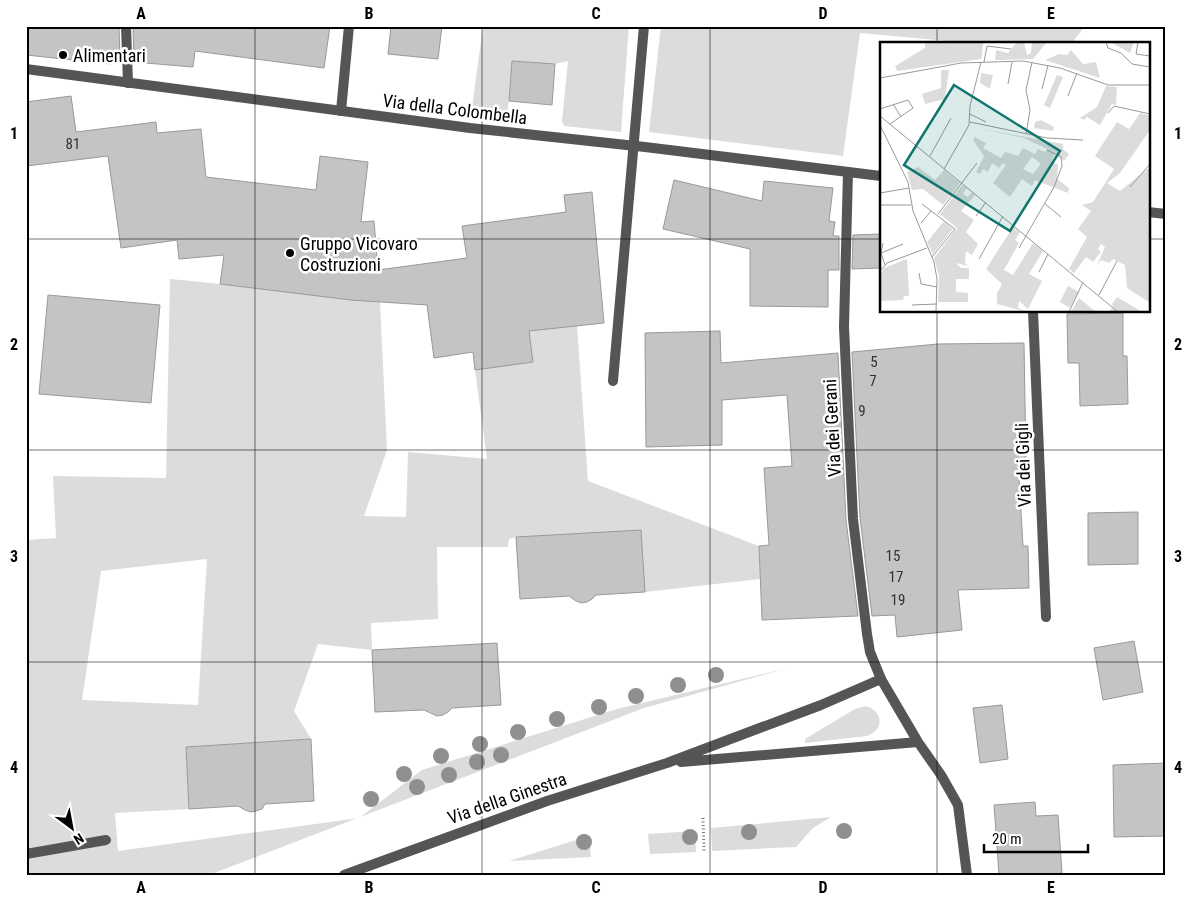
<svg xmlns="http://www.w3.org/2000/svg" width="1192" height="901" font-family="'Roboto Condensed',sans-serif">
  <style>
    .green { fill: #dcdcdc; fill-rule: evenodd }
    .building { fill: #c4c4c4; stroke: #999 }
    .lines { fill: none; stroke-linecap: round; stroke-linejoin: round }
    .path { stroke: #777; stroke-width: 3; stroke-dasharray: 1 2.5; stroke-linecap: butt }
    .lane { stroke: #555; stroke-width: 10 }
    .street { stroke: #555; stroke-width: 10 }
    .tree { fill: #8f8f8f }
    .grid { fill: none; stroke: #000; stroke-width: 1; stroke-opacity: 0.55 }
    .poi-dot { fill: #000; stroke: #fff; stroke-width: 2 }
    .labels { text-anchor: middle; dominant-baseline: central; stroke-width: 5; stroke-linejoin: round; paint-order: stroke }
    .number-label { font-size: 15px; fill: #313131 }
    .poi-label { font-size: 18px; fill: #000; stroke: #fff; text-anchor: start }
    .street-label { font-size: 18px; fill: #000; stroke: #fff }
    .inset-road { fill: none; stroke: #999; stroke-width: 1 }
    .view { fill: #0f766e; fill-opacity: 0.15; stroke: #0f766e; stroke-width: 2.5 }
    .inset-edge { fill: none; stroke: #000; stroke-width: 2.5 }
    .neatline { fill: none; stroke: #000; stroke-width: 2 }
    .grid-label { font-size: 16px; text-anchor: middle; font-weight: bold; fill: #000 }
  </style>
  <rect width="100%" height="100%" fill="#fff"/>
  <!-- green -->
  <path class="green" d="M483,26H629L621,132L564,126L562,121L568,61L555,64L512,61L507,120L471,115Z
    M661,26H1085L1071,44H981L860,33L843,156L649,132Z
    M170,279C240,285 310,297 380,302L387,450L364,516L406,517L408,452L487,459L475,370L533,362L525,307L577,326L588,481L759,546L760,579L645,592L641,530L516,537L509,539L508,547H437L438,619L371,623L372,650L318,644L294,711L311,739L186,747L189,809L115,813L118,851L359,818L422,770L617,709L788,668L644,708L209,875H26V861H28L26,848V540L56,538L53,476L166,478ZM207,559L198,705L82,700L101,571Z
    M865,706C883,710 885,730 867,736L805,743V739L855,709Z
    M831,817L813,828L796,847L712,851L711,828Z
    M695,831L696,852L650,854L648,834Z
    M589,836L591,857L509,861Z"/>
  <!-- building -->
  <path class="building" d="M26,26H119L120,61L112,60L111,64L26,55Z
    M133,26H330L324,68L195,51L193,67L134,62Z
    M391,26H442L438,59L388,54Z
    M512,61L555,64L552,105L509,101Z
    M71,96L76,132L156,122L157,133L201,129L206,177L316,190L320,156L368,162L361,222L374,221L378,270L467,258L462,226L566,212L564,195L592,192L604,323L529,331L533,362L475,370L473,352L434,358L427,305L351,300L220,284L224,255L179,259L177,240L121,248L108,156L26,166V102Z
    M674,180L762,201L764,181L833,188L829,221L835,222L833,236H839V270H828V307L750,306V249L663,229Z
    M881,234V268L852,269L853,235Z
    M48,295L160,305L151,403L39,394Z
    M1123,313V356H1127L1128,404L1080,406L1079,363H1068L1067,314Z
    M720,331L721,363L838,353L846,520L858,616L762,620L759,546L769,545L764,468L792,466L787,395L722,400V445L646,447L645,333Z
    M1024,343L1026,461H1018L1023,546H1028L1029,588L958,590L962,630L897,637L895,615L872,616L860,518L852,352L938,344Z
    M1138,512V564L1088,565V513Z
    M641,530L645,592L596,595L592,599L587,602L581,603L576,601L569,596L520,599L516,537Z
    M1134,641L1143,692L1103,700L1094,648Z
    M497,643L501,705L452,708L448,712L443,715L437,716L424,710L375,712L372,650Z
    M1002,705L1008,759L980,763L973,708Z
    M311,739L314,801L265,804L262,809L256,811L251,812L245,810L238,806L189,809L186,747Z
    M1166,763V836L1114,837L1113,765Z
    M1035,802L1036,816L1058,815L1062,873L1043,875H999L994,805Z"/>
  <g class="lines">
    <!-- path -->
    <path class="path" d="M703,818L704,851"/>
    <!-- lane -->
    <path class="lane" d="M126,26L128,83
      M341,111L349,26
      M848,172L844,327L853,519L867,634L870,652L881,679
      M1033,311L1046,617
      M613,381L644,26
      M26,854L106,840"/>
    <!-- street -->
    <path class="street" d="M26,69L470,128L645,147L881,176
      M1148,212L1166,214
      M681,762L918,742
      M344,875L547,801L667,763L821,705L881,679L918,742L941,775L958,805L967,875"/>
  </g>
  <!-- trees -->
  <g class="tree">
    <circle cx="716" cy="675" r="8"/>
    <circle cx="678" cy="685" r="8"/>
    <circle cx="636" cy="696" r="8"/>
    <circle cx="599" cy="707" r="8"/>
    <circle cx="557" cy="719" r="8"/>
    <circle cx="518" cy="732" r="8"/>
    <circle cx="480" cy="744" r="8"/>
    <circle cx="501" cy="755" r="8"/>
    <circle cx="441" cy="756" r="8"/>
    <circle cx="477" cy="762" r="8"/>
    <circle cx="404" cy="774" r="8"/>
    <circle cx="449" cy="775" r="8"/>
    <circle cx="417" cy="787" r="8"/>
    <circle cx="371" cy="799" r="8"/>
    <circle cx="844" cy="831" r="8"/>
    <circle cx="749" cy="832" r="8"/>
    <circle cx="690" cy="837" r="8"/>
    <circle cx="584" cy="842" r="8"/>
  </g>
  <!-- grid -->
  <path class="grid" d="M255,26V875M482,26V875M710,26V875M937,26V44M26,239H881M1148,239H1166M937,311V875M26,450H1166M26,662H1166"/>
  <!-- markers -->
  <g class="poi-dot">
    <circle cx="63" cy="55" r="5"/>
    <circle cx="290" cy="253" r="5"/>
  </g>
  <g class="labels">
    <!-- number labels -->
    <g class="number-label">
      <text x="73" y="144">81</text>
      <text x="874" y="362">5</text>
      <text x="873" y="381">7</text>
      <text x="862" y="411">9</text>
      <text x="893" y="556">15</text>
      <text x="896" y="577">17</text>
      <text x="898" y="600">19</text>
    </g>
    <!-- poi labels -->
    <g class="poi-label">
      <text x="73" y="55">Alimentari</text>
      <text x="300" y="243">Gruppo Vicovaro<tspan x="300" dy="21">Costruzioni</tspan></text>
    </g>
    <!-- street labels -->
    <g class="street-label">
      <text transform="translate(455 109) rotate(7)">Via della Colombella</text>
      <text transform="translate(832 428) rotate(-93)">Via dei Gerani</text>
      <text transform="translate(1023 465) rotate(-92)">Via dei Gigli</text>
      <text transform="translate(507 798) rotate(-19)">Via della Ginestra</text>
    </g>
  </g>
  <!-- overview -->
  <g transform="translate(880 42)">
    <rect width="270" height="270" fill="#fff"/>
    <path d="M45,0H103L102,14L101,17L17,29L15,24L45,6ZM137,0H144L147,13L151,11L152,0H167L153,17L115,18L116,8L128,11ZM230,0H254L250,11ZM191,8L203,22L216,20L220,36L165,18L179,12L187,13ZM61,28H69L65,57L45,62L42,52L61,46ZM101,31L113,33L110,47L100,41ZM177,33L183,35L170,66L164,63ZM226,44L237,45L236,63L232,62L220,83L207,75L204,78L200,76L217,65ZM260,71L270,74V88L240,131L227,141L240,149L270,125V261L247,246L245,223L233,217L229,221L221,218L217,223L225,205L221,202L218,207L221,210L213,220L206,215L194,231L189,227L207,195L198,187L211,169L202,163L213,160L234,127L215,114L237,80L249,87ZM161,78L174,85L173,89L154,86L155,80ZM97,86L183,102V107L189,112L184,119L175,111L171,121L178,122L177,137L189,146L188,151L155,138L152,144L142,137L130,155L113,141L126,123L123,121L119,126L112,121L108,130L103,127L100,132L96,130L104,114L93,98L95,95L106,101L103,106L121,116L125,110L138,114L143,106L155,112L158,107L165,110L167,107L144,96ZM152,115L161,122L153,132L143,127ZM38,125L55,138L64,128L80,141L63,163L43,147L32,148L27,130ZM82,143L87,146L83,152L88,155L92,150L95,153L81,169L94,178L86,190L98,202L92,213L86,209L85,221L88,224L76,221L81,226H89V237H76V250L88,251V260H58L59,234L54,216L77,186L60,172ZM64,179L73,187L53,212L47,200ZM133,185L140,190L135,198L139,201L124,228L133,233L153,201L163,209L149,232L162,239L148,267L139,259L138,266L147,270L117,262V251L122,242L106,227ZM27,217L29,254H24L23,258L0,259V233L4,226ZM188,244L199,250L190,266L180,260ZM237,255L262,270H230L231,266L234,268L232,262ZM199,256L216,270H191Z" fill="#dcdcdc" fill-rule="evenodd"/>
    <path class="inset-road" d="M226,0L228,6L241,11L252,22L270,25M258,0L256,12L270,14M104,20L107,4L131,7M0,36L81,21L143,19L180,26L228,43H270M128,42L132,20M162,47L168,23M188,54L197,31M13,62L21,75M0,67L28,58L33,66L10,82M228,71L234,64L270,72M90,72L106,80M0,74L238,270M90,80L167,96L203,98M0,83L28,140L33,169L54,220L57,237L56,270M146,92L150,68L146,48L152,20M50,114L71,76M64,127L89,83L90,64L101,20M250,145L270,122M0,151L29,146M164,161L181,175M42,162L75,187L52,215M0,163H31M58,172L97,121M96,174L106,160M41,181L51,169M3,201L1,211L5,223M139,206L174,145L182,124L181,115L167,108M1,211L23,202M99,217L123,174M0,229L7,221L47,206M159,230L168,212M39,231L41,242L57,245M219,253L237,219M32,263L57,262M189,270L203,240"/>
    <path class="view" d="M74,43L180,109L130,189L24,123Z"/>
    <rect width="270" height="270" class="inset-edge"/>
  </g>
  <!-- border -->
  <rect width="1192" height="901" fill="none" stroke="#ffffff" stroke-width="55"/>
  <!-- north arrow -->
  <g transform="translate(72 828) rotate(148)" stroke="#ffffff" stroke-width="4" paint-order="stroke">
  <path d="M0-4L9 19L0 12L-9 19Z" fill="#000000"/>
  <text y="-8" font-size="14" font-weight="bold" text-anchor="middle" fill="#000000">N</text>
  </g>
  <!-- scale -->
  <path d="M984 844v8h104v-8" fill="none" stroke="#000000" stroke-width="2.5"/>
  <text x="992" y="844" font-size="15" fill="#000000" stroke="#ffffff" stroke-width="4" paint-order="stroke">20 m</text>
  <rect x="28" y="28" width="1136" height="846" class="neatline"/>
  <g class="grid-label">
    <text x="141" y="19">A</text>
    <text x="369" y="19">B</text>
    <text x="596" y="19">C</text>
    <text x="823" y="19">D</text>
    <text x="1051" y="19">E</text>
    <text x="14" y="139">1</text>
    <text x="1178" y="139">1</text>
    <text x="14" y="350">2</text>
    <text x="1178" y="350">2</text>
    <text x="14" y="562">3</text>
    <text x="1178" y="562">3</text>
    <text x="14" y="773">4</text>
    <text x="1178" y="773">4</text>
    <text x="141" y="893">A</text>
    <text x="369" y="893">B</text>
    <text x="596" y="893">C</text>
    <text x="823" y="893">D</text>
    <text x="1051" y="893">E</text>
  </g>
</svg>
